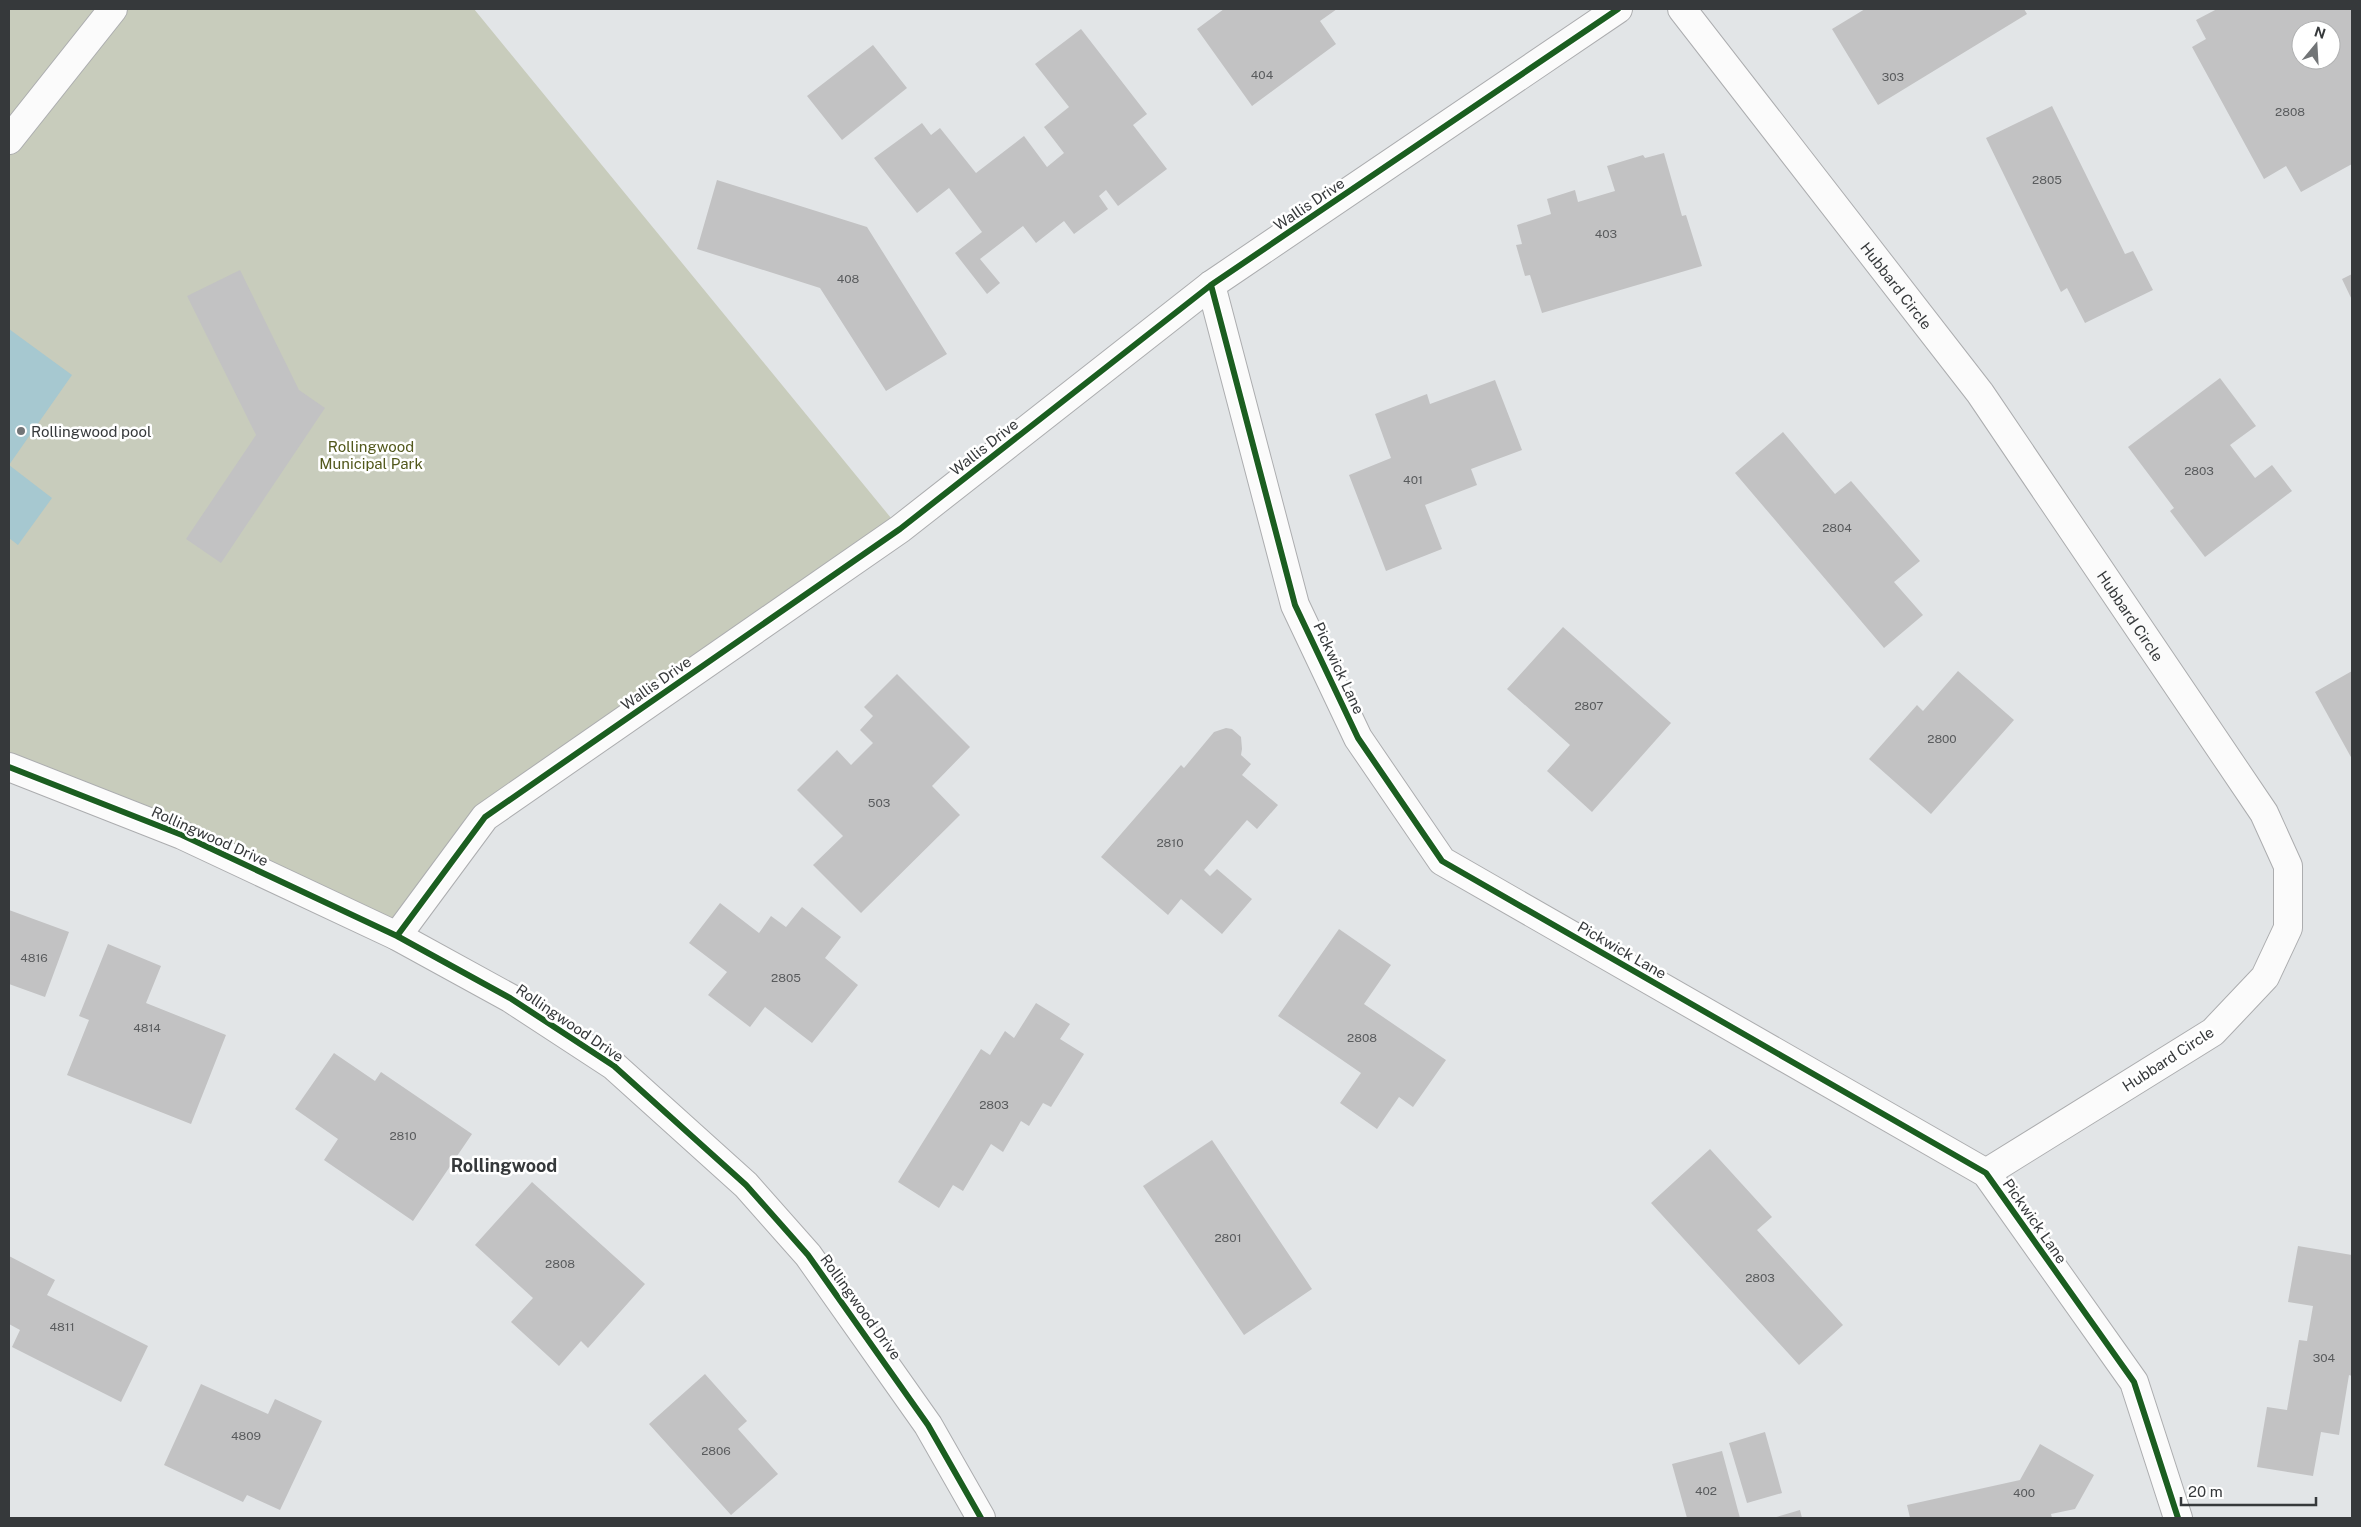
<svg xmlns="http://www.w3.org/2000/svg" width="2361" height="1527" font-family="'Public Sans',sans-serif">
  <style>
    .green { fill: #c8ccbc }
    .water { fill: #a6c8d0 }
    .building { fill: #c2c2c3; fill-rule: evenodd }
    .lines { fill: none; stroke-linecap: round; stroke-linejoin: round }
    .minor-casing { stroke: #acadaf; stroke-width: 30 }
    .minor { stroke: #fbfbfb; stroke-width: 28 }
    .cycleway-casing { stroke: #fff; stroke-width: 9 }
    .cycleway { stroke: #1b5e20; stroke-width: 6 }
    .poi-dot { fill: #727577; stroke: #fff; stroke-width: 2 }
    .labels { text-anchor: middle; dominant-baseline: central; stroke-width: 5; stroke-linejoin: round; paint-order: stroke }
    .number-label { font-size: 12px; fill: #595b5d }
    .street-label { font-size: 15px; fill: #36393b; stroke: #fff }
    .poi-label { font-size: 15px; fill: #36393b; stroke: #fff; text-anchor: start }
    .park-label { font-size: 15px; fill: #52581c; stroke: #fff }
    .quarter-label { font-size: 18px; font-weight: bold; fill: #36393b; stroke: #fff }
  </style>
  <rect width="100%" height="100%" fill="#e2e5e7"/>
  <!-- green -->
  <path class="green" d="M9,9H474L900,529L485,817L397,936L9,771Z"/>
  <!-- water -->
  <path class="water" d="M9,329L72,375L9,465L52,498L18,545L9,538Z"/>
  <!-- building -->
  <path class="building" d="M1224,9H1337L1320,21L1336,44L1252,106L1197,29Z
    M1865,9H2024L2027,14L1878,105L1832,29Z
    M2217,9H2352V164L2301,192L2286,166L2264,179L2192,47L2206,39L2196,20ZM2301,30H2331V60H2301Z
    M1081,29L1147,114L1133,125L1167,169L1118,206L1106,190L1099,196L1108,209L1074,234L1064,221L1036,243L1023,226L980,259L1000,283L987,294L955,253L982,232L949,188L917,213L874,158L922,123L931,135L940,128L976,173L1024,136L1047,167L1064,153L1044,127L1069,107L1035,64Z
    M873,45L907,88L842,140L807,96Z
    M2052,106L2125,254L2133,251L2153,290L2085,323L2067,288L2061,292L1986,138Z
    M1664,153L1682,216L1686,215L1702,266L1542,313L1530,275L1525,276L1516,245L1522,244L1517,225L1551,214L1547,199L1575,190L1578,202L1615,191L1607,166L1643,155L1645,158Z
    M717,180L867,227L947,354L886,391L820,288L697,249Z
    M240,270L299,390L325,408L221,563L186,539L256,435L187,296Z
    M2352,274V300L2342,279Z
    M2220,378L2256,426L2230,445L2255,478L2272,465L2292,491L2205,557L2170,511L2174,508L2128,447Z
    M1495,380L1522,450L1471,469L1477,485L1425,505L1442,549L1386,571L1349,475L1391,458L1375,414L1427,394L1430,404Z
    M1783,432L1835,494L1851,481L1920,561L1894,582L1923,615L1884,648L1735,473Z
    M1563,627L1671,723L1592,812L1547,771L1570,745L1507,689Z
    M1958,671L2014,720L1931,814L1869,759L1917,705L1923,711Z
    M2352,671V759L2315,692Z
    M897,674L970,747L932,786L960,815L861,913L813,865L843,836L797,790L837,750L851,765L873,743L860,730L873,716L864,707Z
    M1226,728L1232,729L1241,737L1242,749L1241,755L1251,764L1242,775L1278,805L1257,829L1247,820L1204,870L1210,876L1217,869L1252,899L1222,934L1181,899L1168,915L1101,857L1181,765L1184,768L1214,732Z
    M720,903L759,933L771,916L786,927L802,907L841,937L825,958L858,985L812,1043L765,1007L750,1027L708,995L727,972L689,943Z
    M9,910L69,932L45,997L9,984Z
    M1339,929L1391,965L1364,1004L1446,1060L1413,1107L1399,1097L1377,1129L1340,1103L1361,1073L1278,1016Z
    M108,944L161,966L146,1003L226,1035L191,1124L67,1075L89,1020L79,1016Z
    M1036,1003L1070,1024L1060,1039L1084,1054L1051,1107L1043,1103L1029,1126L1021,1121L1003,1152L991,1144L963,1191L953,1185L939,1208L898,1182L981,1049L990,1055L1005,1031L1014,1038Z
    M334,1053L375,1081L381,1072L472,1134L413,1221L324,1160L338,1139L295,1109Z
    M1212,1140L1312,1289L1244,1335L1143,1186Z
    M1710,1149L1772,1217L1757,1230L1843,1325L1799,1365L1651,1203Z
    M532,1182L645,1284L588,1348L581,1341L559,1366L511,1322L533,1298L475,1245Z
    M2298,1246L2352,1255V1376L2349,1375L2339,1435L2321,1432L2313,1476L2257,1467L2267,1407L2287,1410L2299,1340L2307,1341L2313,1306L2288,1302Z
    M9,1256L55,1280L47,1295L148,1346L121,1402L12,1347L20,1330L9,1324Z
    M705,1374L747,1421L738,1429L778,1474L731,1515L649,1424Z
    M201,1384L268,1414L275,1399L322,1421L280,1510L247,1495L243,1502L164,1465Z
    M1765,1432L1782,1493L1747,1503L1729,1443Z
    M2040,1444L2094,1475L2075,1509L2051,1514L2052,1518H1910L1907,1505L2020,1480Z
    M1722,1451L1740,1518H1687L1672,1464Z
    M1800,1510L1802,1518H1773Z"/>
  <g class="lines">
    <defs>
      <g id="minor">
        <path id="s1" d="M1682,9L1980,393L2264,813L2288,866V928L2265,977L2213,1032L1986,1173"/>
        <path d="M9,140L113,9"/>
        <path d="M1211,285L1295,605L1358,738L1442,861L1986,1173L2134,1382L2178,1518"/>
        <path d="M9,767L182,835L397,936L510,998L614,1066L746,1185L808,1255L928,1425L981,1518"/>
        <path d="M397,936L485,817L900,529L1211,285L1618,9"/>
      </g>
    </defs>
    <!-- minor casing -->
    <use href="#minor" class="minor-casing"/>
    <!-- minor -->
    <use href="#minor" class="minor"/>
    <defs>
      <path id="cycleway" d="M1211,285L1295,605L1358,738L1442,861L1986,1173L2134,1382L2178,1518
        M9,767L182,835L397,936L510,998L614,1066L746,1185L808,1255L928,1425L981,1518
        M397,936L485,817L900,529L1211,285L1618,9"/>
    </defs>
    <!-- cycleway casing -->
    <use href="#cycleway" class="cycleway-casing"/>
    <!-- cycleway -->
    <use href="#cycleway" class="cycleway"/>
  </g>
  <!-- markers -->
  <circle class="poi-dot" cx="21" cy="431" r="5"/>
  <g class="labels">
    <!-- number labels -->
    <g class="number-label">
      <text x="1262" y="75">404</text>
      <text x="1893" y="77">303</text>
      <text x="2290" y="112">2808</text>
      <text x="2047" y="180">2805</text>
      <text x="1606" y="234">403</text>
      <text x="848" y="279">408</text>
      <text x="2199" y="471">2803</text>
      <text x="1413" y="480">401</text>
      <text x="1837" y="528">2804</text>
      <text x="1589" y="706">2807</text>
      <text x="1942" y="739">2800</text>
      <text x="879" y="803">503</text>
      <text x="1170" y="843">2810</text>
      <text x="34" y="958">4816</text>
      <text x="786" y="978">2805</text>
      <text x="147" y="1028">4814</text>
      <text x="1362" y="1038">2808</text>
      <text x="994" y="1105">2803</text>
      <text x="403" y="1136">2810</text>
      <text x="1228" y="1238">2801</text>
      <text x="560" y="1264">2808</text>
      <text x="1760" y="1278">2803</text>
      <text x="62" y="1327">4811</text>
      <text x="2324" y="1358">304</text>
      <text x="246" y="1436">4809</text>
      <text x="716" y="1451">2806</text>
      <text x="1706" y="1491">402</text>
      <text x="2024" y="1493">400</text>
    </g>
    <!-- street labels -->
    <g class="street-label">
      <text transform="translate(1309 204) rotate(-34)">Wallis Drive</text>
      <text stroke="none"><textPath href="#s1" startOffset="350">Hubbard Circle</textPath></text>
      <text transform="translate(984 447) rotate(-38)">Wallis Drive</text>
      <text stroke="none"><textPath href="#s1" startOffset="755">Hubbard Circle</textPath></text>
      <text transform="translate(1339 668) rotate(65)">Pickwick Lane</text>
      <text transform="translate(656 683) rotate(-35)">Wallis Drive</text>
      <text transform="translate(210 836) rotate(24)">Rollingwood Drive</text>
      <text transform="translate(1622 950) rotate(30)">Pickwick Lane</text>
      <text transform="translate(570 1023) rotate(34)">Rollingwood Drive</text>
      <text transform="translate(2168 1059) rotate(-33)">Hubbard Circle</text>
      <text transform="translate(2035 1221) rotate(55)">Pickwick Lane</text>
      <text transform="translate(861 1307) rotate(54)">Rollingwood Drive</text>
    </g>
    <!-- poi labels -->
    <g class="poi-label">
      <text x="31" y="431">Rollingwood pool</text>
    </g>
    <!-- park labels -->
    <g class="park-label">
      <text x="371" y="446">Rollingwood<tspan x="371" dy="17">Municipal Park</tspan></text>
    </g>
    <!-- quarter labels -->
    <g class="quarter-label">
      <text x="504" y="1165">Rollingwood</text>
    </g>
  </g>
  <!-- border -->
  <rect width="2361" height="1527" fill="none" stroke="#36393b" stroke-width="20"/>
  <!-- north arrow -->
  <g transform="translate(2316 45) rotate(18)"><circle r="24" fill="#ffffff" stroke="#afb0b1"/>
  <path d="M0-4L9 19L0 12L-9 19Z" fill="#727577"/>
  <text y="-8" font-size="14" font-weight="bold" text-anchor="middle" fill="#36393b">N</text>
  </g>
  <!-- scale -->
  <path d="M2181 1497v8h135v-8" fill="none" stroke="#36393b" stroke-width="2.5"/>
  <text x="2188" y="1497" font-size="15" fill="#36393b" stroke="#ffffff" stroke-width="4" paint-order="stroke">20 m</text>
</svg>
